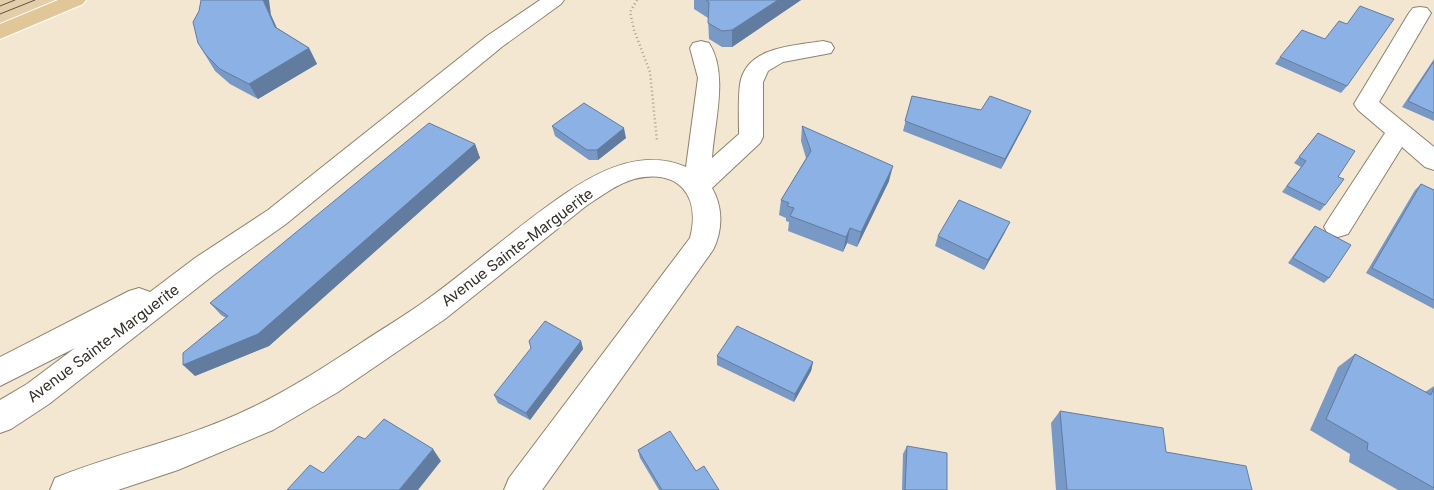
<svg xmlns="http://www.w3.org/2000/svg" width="1434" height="490" font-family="Inter,sans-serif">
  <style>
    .green { fill: #e4ceaa }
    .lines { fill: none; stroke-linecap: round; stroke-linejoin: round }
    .minor-casing { stroke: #8e826f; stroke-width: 2 }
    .major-casing { stroke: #fff; stroke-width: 2 }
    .path { stroke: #a9a08f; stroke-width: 2.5; stroke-dasharray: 1 3; stroke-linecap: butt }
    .minor { fill: #fff; fill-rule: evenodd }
    .major { fill: #e1c798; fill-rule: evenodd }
    .tram { stroke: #5a5348; stroke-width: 1 }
    .wall { fill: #7898c5 }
    .shaded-wall { fill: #627ca0 }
    .building { fill: #8cb1e5; stroke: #627ca0 }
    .labels { text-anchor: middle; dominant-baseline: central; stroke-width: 4; stroke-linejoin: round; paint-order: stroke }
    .street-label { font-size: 15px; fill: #332e26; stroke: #fff }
  </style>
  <rect width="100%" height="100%" fill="#f4e7d1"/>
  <!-- green -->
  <path class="green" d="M0,0H58L0,24Z"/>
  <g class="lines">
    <defs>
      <path id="minor" d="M540,0H564L561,4L503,46L286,224L215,274L49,404L11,429L0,433V400L27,384L75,348L0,386V357L129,291L139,288L150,292L195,258L268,210L487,36Z
        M1420,7L1427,8L1431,13L1379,102L1434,147V170L1425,167L1402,147L1348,234L1338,237L1328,234L1324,227L1328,220L1385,133L1358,110L1354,104L1409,13L1413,8Z
        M701,41L709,43C729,74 714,123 712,158L739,134C739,118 738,100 740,84C746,46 794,46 823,41L831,43L834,48L831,53L783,62L768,71L763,82V137L760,143L712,188C723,207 723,230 713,250L542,490H504L509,478L690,238C701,196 679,168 634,179C617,184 601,196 586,206L445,319L338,392L273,430L178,470L118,490H50L55,478C119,452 188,439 251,408C289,390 326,366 361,343C382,329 404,316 425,301C474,266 519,224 569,191C604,168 645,149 686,167L698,78L690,48L693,43Z"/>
      <path id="major" d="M58,0H86L83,4L0,39V24Z"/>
    </defs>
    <!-- minor casing -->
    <use href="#minor" class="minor-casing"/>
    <!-- major casing -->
    <use href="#major" class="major-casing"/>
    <!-- path -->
    <path class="path" d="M637,0L630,12L634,30L650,72L657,141"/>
    <!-- minor -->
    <use href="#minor" class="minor"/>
    <!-- major -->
    <use href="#major" class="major"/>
    <!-- tram -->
    <path class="tram" d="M0,6L15,0
      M0,14L35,0"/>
  </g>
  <!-- wall -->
  <path class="wall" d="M694,0H801L732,47H722L709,39L708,18L694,9Z
    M271,15L277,28L309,48L317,64L258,99L230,84L215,71L198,43Z
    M1280,57L1347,86L1341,93L1275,64Z
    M1434,59V121L1402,107Z
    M912,96L981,110L1031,111L1027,120L1001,169L903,131Z
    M552,126L626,138L598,160H589L555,136Z
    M802,126L889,181L857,247L847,243L843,252L788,231L789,222L786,221V218L779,215L781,200L806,158L801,141Z
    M1318,133L1338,177L1325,205L1320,211L1282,192L1301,167L1294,163Z
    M475,144L480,158L269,346L195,376L226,318L221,315L210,303Z
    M1421,184L1434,190V309L1366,273L1415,190Z
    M1315,226L1329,278L1324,283L1288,263L1310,232Z
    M1005,232L984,270L935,246L938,236Z
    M581,341L583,349L530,420L498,403L494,395Z
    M1355,354L1425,392L1434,386V490H1398L1349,462L1350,454L1310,430L1338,367Z
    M717,356L813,362L811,371L794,402L717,365Z
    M1060,411L1166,452L1252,490H1056L1051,423Z
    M907,446L947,490H902L903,454Z
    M638,450L696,471L719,490H659L640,458Z"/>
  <!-- shaded-wall -->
  <path class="shaded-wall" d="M263,0H269L271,15L283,43L275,27Z
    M778,0H801L732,47V30Z
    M309,48L317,64L258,99L249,84Z
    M1031,111L1027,120L1001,169L1005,159Z
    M624,128L626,138L598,160L597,150Z
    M475,144L480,158L269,346L195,376L183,365Z
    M893,166L889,181L857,247L861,232Z
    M1010,222L1005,232L984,270L988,260Z
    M850,228L847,243L843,252L846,237Z
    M581,341L583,349L530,420L526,413Z
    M813,362L811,371L794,402L795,394Z
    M433,449L441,461L418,490H399Z"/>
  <!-- building -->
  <path class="building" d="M201,0H263L275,27L309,48L249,84L220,69L206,55L198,43L193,22L199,11Z
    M706,0H778L732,30L722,31L708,23L709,2Z
    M1360,6L1394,19L1347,86L1280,57L1302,30L1325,39L1339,21L1347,24Z
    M1434,61V113L1408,101Z
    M912,96L981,110L990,96L1031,111L1005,159L905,121Z
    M584,103L624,128L597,150H587L552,126Z
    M429,123L475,144L258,334L183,365V353L228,316L210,303Z
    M802,126L893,166L861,232L850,228L846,237L790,216L794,208L787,206L789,203L781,200L811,151Z
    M1318,133L1355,151L1338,177L1344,179L1325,205L1287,186L1306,161L1299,157Z
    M1421,184L1434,190V300L1372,268Z
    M959,200L1010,222L988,260L938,236Z
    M1315,226L1351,245L1329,278L1293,258Z
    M545,321L581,341L526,413L494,395L531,348L529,341Z
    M737,326L813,362L795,394L717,356Z
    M1355,354L1431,395L1434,388V488L1367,450L1368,443L1326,419Z
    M1060,411L1163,428L1166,452L1246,466L1252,490H1067Z
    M384,419L433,449L399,490H287L310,465L323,473L358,436L365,439Z
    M670,431L696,471L704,466L719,490H662L638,450Z
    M907,446L947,453V490H905Z"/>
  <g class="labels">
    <!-- street labels -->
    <g class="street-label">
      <text transform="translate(517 247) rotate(-37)">Avenue Sainte-Marguerite</text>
      <text transform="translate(103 343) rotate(-37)">Avenue Sainte-Marguerite</text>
    </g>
  </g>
</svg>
